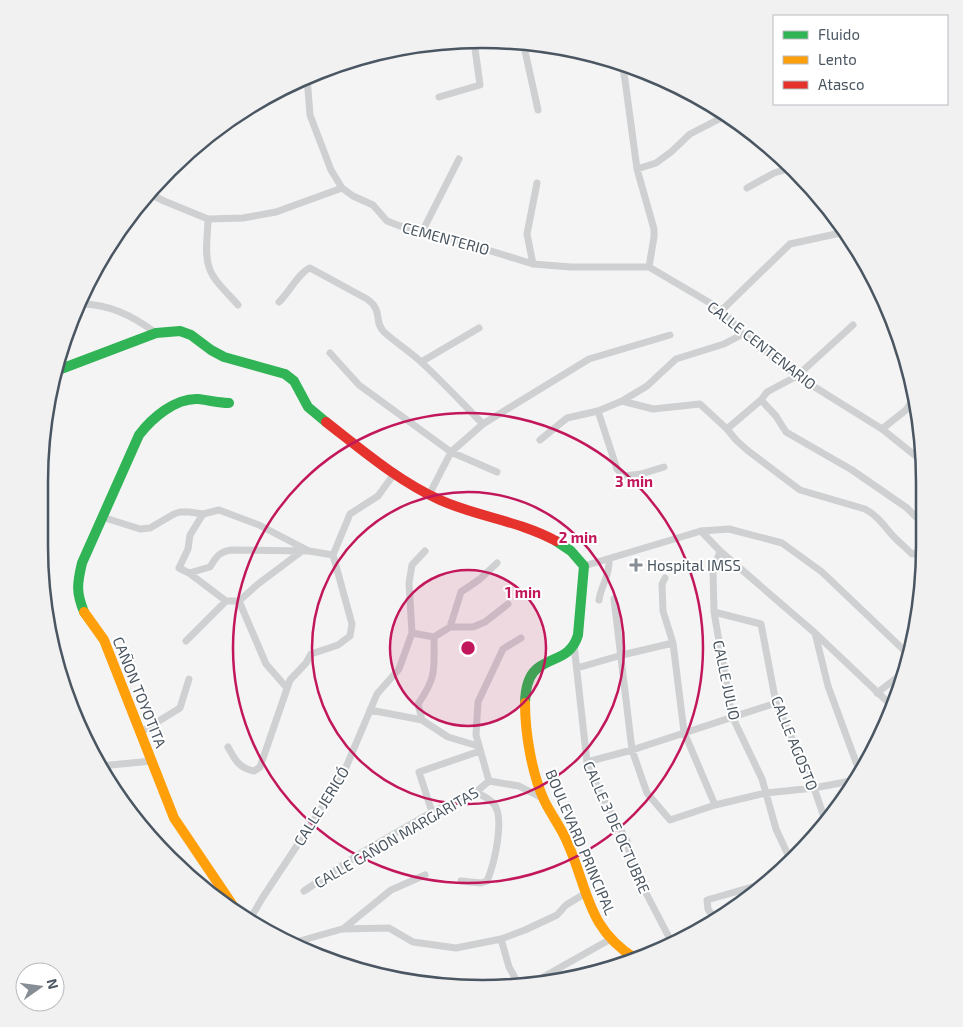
<svg xmlns="http://www.w3.org/2000/svg" width="963" height="1027" font-family="'Exo 2',sans-serif">
  <style>
    .lines { fill: none; stroke-linecap: round; stroke-linejoin: round }
    .street { stroke: #ced0d2; stroke-width: 7 }
    .fast { stroke: #30b455; stroke-width: 10 }
    .slow { stroke: #ff9f0a; stroke-width: 10 }
    .jam { stroke: #e5322d; stroke-width: 10 }
    .ring { fill: none; stroke: #c2185b; stroke-width: 2.5 }
    .poi-dot { fill: #868d94; stroke: #fff; stroke-width: 2 }
    .labels { text-anchor: middle; dominant-baseline: central; stroke-width: 4; stroke-linejoin: round; paint-order: stroke }
    .street-label { font-size: 15px; fill: #4a5661; stroke: #fff }
    .poi-label { font-size: 15px; fill: #4a5661; stroke: #fff; text-anchor: start }
    .rim { fill: none; stroke: #4a5661; stroke-width: 2.5 }
    .centre { fill: #c2185b; stroke: #fff; stroke-width: 2.5 }
    .ring-label { font-size: 15px; text-anchor: middle; font-weight: bold; fill: #c2185b; stroke: #fff; stroke-width: 4; stroke-linejoin: round; paint-order: stroke }
  </style>
  <rect width="100%" height="100%" fill="#f4f4f4"/>
  <g class="lines">
    <!-- street -->
    <path class="street" d="M523,42L538,110
      M622,63L625,80L637,169L654,229V237L649,267
      M307,77L310,115L331,170L342,188L353,196L373,205L387,221L400,226L423,230L533,264L571,267H649
      M439,97L480,85L474,41
      M637,169L656,163L671,152L690,134L727,115
      M747,188L774,173L791,168
      M148,193L164,201L208,219L243,218L276,212L342,188
      M208,219C208,234 204,253 209,267C213,281 229,294 238,305
      M423,230L459,159
      M533,264L527,234L537,183
      M649,267L722,310L743,334L797,376L882,429L922,461
      M279,302C288,294 299,272 310,268L367,299C384,311 373,321 384,332C395,342 409,351 420,361C442,381 462,403 483,424
      M78,304C108,303 133,316 156,333
      M722,310L790,244L845,232
      M330,353L359,385L451,452L497,472
      M421,362L479,328
      M761,400L776,416L786,432L852,470L907,508L924,525
      M622,401L653,409L700,404L727,429L736,440L747,450L800,490L865,509C878,516 884,526 894,537C900,543 906,548 912,554L918,552L924,546
      M598,411L617,469L624,476L641,474L664,467
      M727,429L761,400L767,392L797,376L853,325
      M882,429L906,410L914,398
      M43,434L47,426L50,391
      M540,440L567,418L598,411L622,401L647,386L676,359L724,344L743,334
      M429,495L451,452L483,424L589,359L670,335
      M203,514L190,535L188,549L179,568L189,573L226,601H239L266,664L287,688
      M102,517L140,529L150,528L174,514L180,512H189L203,514L219,510L259,525L309,551L333,555
      M701,531L720,551L815,633L893,707
      M720,551L713,572L714,612L732,716L762,779L776,829L790,859
      M333,555L350,514L378,496L394,474
      M584,566L701,531L729,529L782,543L822,572L909,655
      M189,573L210,567C216,557 219,552 231,550L307,551
      M665,578L662,584L663,611L673,643L684,732L715,805
      M614,599L632,750L647,793L670,820L715,805L766,793L814,788L856,780
      M599,600C601,585 610,576 609,560
      M239,601L258,584L302,551
      M714,612L761,624L776,703L814,788L825,820
      M450,627L461,592L480,579L497,563
      M412,633L434,637L450,627H473L485,622L508,604
      M815,633L828,686L860,773
      M186,641L226,601
      M574,645L587,762L600,793L627,841L633,868L672,943
      M577,668L622,655L673,643
      M877,693L903,673
      M370,710L422,720L448,737L478,746
      M889,717V704
      M422,720L418,704C437,677 434,669 434,637
      M141,732L180,708L189,679
      M228,747C235,760 239,768 254,771L260,767L290,680L306,663L311,654L338,645L350,636L352,624L333,555
      M587,762L632,750L776,703
      M100,766L152,761
      M489,781L476,735L478,702L503,649L521,638
      M432,812L419,772L480,751
      M461,881L481,883L487,881C494,865 506,816 493,803C489,798 481,795 476,792
      M304,891L361,853L432,812L476,792L489,781L519,786L544,799
      M250,919L263,897L341,779L377,694L399,669L412,633L409,583L412,565L425,551
      M715,920L708,909L707,900L766,883
      M343,929L391,890L425,875
      M501,939L509,967L519,985
      M289,944L342,929L389,928L413,942L456,948L501,939L525,930L557,915L566,905L586,893
      M529,985L609,940"/>
    <!-- fast -->
    <path class="fast" d="M53,372L156,333L180,331L191,335L211,350L224,357L285,374L294,381L308,407L326,422
      M84,612C76,592 77,584 82,563L139,435C152,418 175,398 198,399C208,400 218,403 229,403
      M525,703C526,647 567,672 578,635L584,566L571,551L556,541"/>
    <!-- slow -->
    <path class="slow" d="M84,612L104,640L174,818L236,910
      M525,703C525,733 532,774 544,800C551,815 562,828 568,844C589,892 587,928 636,959"/>
    <!-- jam -->
    <path class="jam" d="M326,422C362,450 398,481 440,500C478,517 520,521 556,541"/>
  </g>
  <!-- distance rings -->
  <circle cx="468" cy="648" r="78" fill="#c2185b" fill-opacity=".12"/>
  <g class="ring">
    <circle cx="468" cy="648" r="78"/>
    <circle cx="468" cy="648" r="156"/>
    <circle cx="468" cy="648" r="235"/>
  </g>
  <!-- markers -->
  <path class="poi-dot" d="M633.5 557.5h5v5h5v5h-5v5h-5v-5h-5v-5h5z"/>
  <g class="labels">
    <!-- street labels -->
    <g class="street-label">
      <text transform="translate(446 238) rotate(15)">CEMENTERIO</text>
      <text transform="translate(762 345) rotate(38)">CALLE CENTENARIO</text>
      <text transform="translate(727 680) rotate(78)">CALLE JULIO</text>
      <text transform="translate(140 692) rotate(68)">CAÑON TOYOTITA</text>
      <text transform="translate(795 743) rotate(68)">CALLE AGOSTO</text>
      <text transform="translate(321 806) rotate(-58)">CALLE JERICÓ</text>
      <text transform="translate(617 827) rotate(66)">CALLE 3 DE OCTUBRE</text>
      <text transform="translate(396 837) rotate(-30)">CALLE CAÑON MARGARITAS</text>
      <text transform="translate(581 842) rotate(67)">BOULEVARD PRINCIPAL</text>
    </g>
    <!-- poi labels -->
    <g class="poi-label">
      <text x="647" y="565">Hospital IMSS</text>
    </g>
  </g>
  <!-- crop -->
  <path d="M0 0H963V1027H0ZM482 48H482A434 434 0 0 1 916 482V546A434 434 0 0 1 482 980H482A434 434 0 0 1 48 546V482A434 434 0 0 1 482 48Z" fill="#f1f1f2" fill-rule="evenodd"/>
  <path class="rim" d="M482 48H482A434 434 0 0 1 916 482V546A434 434 0 0 1 482 980H482A434 434 0 0 1 48 546V482A434 434 0 0 1 482 48Z"/>
  <circle cx="468" cy="648" r="8" class="centre"/>
  <g class="ring-label">
    <text x="634" y="487">3 min</text>
    <text x="578" y="543">2 min</text>
    <text x="523" y="598">1 min</text>
  </g>
  <!-- legend -->
  <rect x="773" y="15" width="175" height="90" fill="#ffffff" stroke="#b7bbc0"/>
  <rect x="783" y="31" width="25" height="8" fill="#30b455" stroke="#b7bbc0"/>
  <text x="818" y="40" font-size="15" fill="#4a5661">Fluido</text>
  <rect x="783" y="56" width="25" height="8" fill="#ff9f0a" stroke="#b7bbc0"/>
  <text x="818" y="65" font-size="15" fill="#4a5661">Lento</text>
  <rect x="783" y="81" width="25" height="8" fill="#e5322d" stroke="#b7bbc0"/>
  <text x="818" y="90" font-size="15" fill="#4a5661">Atasco</text>
  <!-- north arrow -->
  <g transform="translate(40 987) rotate(76)"><circle r="24" fill="#ffffff" stroke="#b7bbc0"/>
  <path d="M0-4L9 19L0 12L-9 19Z" fill="#868d94"/>
  <text y="-8" font-size="14" font-weight="bold" text-anchor="middle" fill="#4a5661">N</text>
  </g>
</svg>
